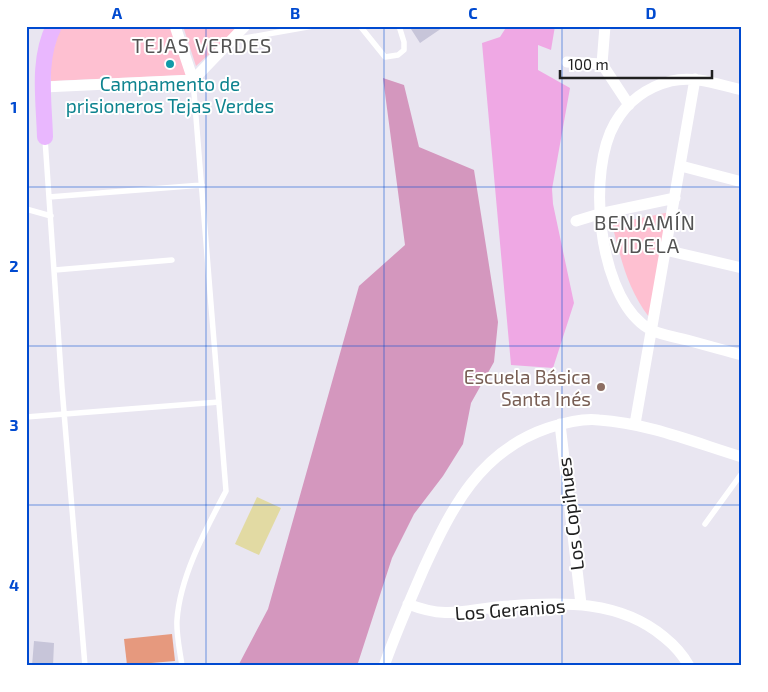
<svg xmlns="http://www.w3.org/2000/svg" width="768" height="692" font-family="'Exo 2',sans-serif">
  <style>
    .grass { fill: #efa8e4 }
    .forest { fill: #d497be }
    .park { fill: #fec0d1 }
    .pitch { fill: #e6997e }
    .water { fill: #e2daa3 }
    .building { fill: #c7c5d9 }
    .lines { fill: none; stroke-linecap: round; stroke-linejoin: round }
    .lane { stroke: #fff; stroke-width: 5.5 }
    .street { stroke: #fff; stroke-width: 11 }
    .secondary { stroke: #e9b7fe; stroke-width: 16 }
    .grid { fill: none; stroke: #004ad0; stroke-width: 1; stroke-opacity: 0.55 }
    .culture-dot { fill: #0f9aa8; stroke: #fff; stroke-width: 2 }
    .education-dot { fill: #8d6e63; stroke: #fff; stroke-width: 2 }
    .labels { text-anchor: middle; dominant-baseline: central; stroke-width: 4; stroke-linejoin: round; paint-order: stroke }
    .culture-label { font-size: 19px; fill: #0d838f; stroke: #fff }
    .education-label { font-size: 19px; fill: #785e54; stroke: #fff; text-anchor: end }
    .street-label { font-size: 19px; fill: #202020; stroke: #fff }
    .neighbourhood-label { font-size: 20px; letter-spacing: 1px; fill: #535353; stroke: #fff }
    .neatline { fill: none; stroke: #004ad0; stroke-width: 2 }
    .grid-label { font-size: 16px; text-anchor: middle; font-weight: bold; fill: #004ad0 }
  </style>
  <rect width="100%" height="100%" fill="#e9e6f1"/>
  <!-- grass -->
  <path class="grass" d="M507,26H555L551,50L538,45V70L570,88L552,189L553,204L574,303L553,368L511,365L482,43L500,37Z"/>
  <!-- forest -->
  <path class="forest" d="M383,78L404,85L419,147L474,170L498,322L494,362L471,403L463,444L443,476L414,514L392,558L357,666H238L268,609L359,286L405,245Z"/>
  <!-- park -->
  <path class="park" d="M60,26H170L186,75L51,81L50,63Z
    M183,26H236L238,28L196,66Z
    M670,212L649,317C627,288 621,259 612,224Z"/>
  <!-- pitch -->
  <path class="pitch" d="M172,634L175,661L127,665L124,639Z"/>
  <!-- water -->
  <path class="water" d="M257,497L281,508L259,555L235,544Z"/>
  <!-- building -->
  <path class="building" d="M415,26H445L420,43L411,29Z
    M34,641L54,643L53,666H32Z"/>
  <g class="lines">
    <!-- lane -->
    <path class="lane" d="M360,26L385,57L398,55L404,50V42L399,26
      M234,40L313,26
      M45,139L62,388L85,666
      M49,197L202,185
      M26,209L51,216
      M55,270L172,260
      M26,417L219,402
      M705,524L742,473
      M182,666C180,651 176,634 177,620C180,576 206,529 226,491L193,80"/>
    <!-- street -->
    <path class="street" d="M175,26L193,80
      M567,62L602,64
      M602,64L629,105
      M602,64L605,26
      M44,87L193,80L245,26
      M742,90C719,85 695,75 671,81C647,87 627,102 615,123C587,171 598,287 641,323C653,334 671,336 687,340C705,345 723,350 742,355
      M681,166L742,182
      M576,221L599,214L675,198
      M665,250L742,268
      M560,424L581,604
      M635,424L695,79
      M408,604C451,621 467,608 509,606C563,602 620,600 664,637C674,645 683,655 689,666
      M384,666C396,632 410,600 424,568C452,507 480,451 548,428C564,423 582,418 599,420C647,423 696,443 742,457"/>
    <!-- secondary -->
    <path class="secondary" d="M45,137C44,100 37,60 54,26"/>
  </g>
  <!-- grid -->
  <path class="grid" d="M206,26V666M384,26V666M562,26V666M26,187H742M26,346H742M26,505H742"/>
  <!-- markers -->
  <circle class="culture-dot" cx="170" cy="64" r="5"/>
  <circle class="education-dot" cx="601" cy="387" r="5"/>
  <g class="labels">
    <!-- culture labels -->
    <g class="culture-label">
      <text x="170" y="83">Campamento de<tspan x="170" dy="22">prisioneros Tejas Verdes</tspan></text>
    </g>
    <!-- education labels -->
    <g class="education-label">
      <text x="591" y="376">Escuela Básica<tspan x="591" dy="22">Santa Inés</tspan></text>
    </g>
    <!-- street labels -->
    <g class="street-label">
      <text transform="translate(570 514) rotate(-97)">Los Copihues</text>
      <text transform="translate(510 609) rotate(-4)">Los Geranios</text>
    </g>
    <!-- neighbourhood labels -->
    <g class="neighbourhood-label">
      <text x="202" y="45">TEJAS VERDES</text>
      <text x="645" y="222">BENJAMÍN<tspan x="645" dy="23">VIDELA</tspan></text>
    </g>
  </g>
  <!-- border -->
  <rect width="768" height="692" fill="none" stroke="#ffffff" stroke-width="55"/>
  <!-- scale -->
  <path d="M560 70v8h152v-8" fill="none" stroke="#202020" stroke-width="2.5"/>
  <text x="568" y="70" font-size="15" fill="#202020" stroke="#ffffff" stroke-width="4" paint-order="stroke">100 m</text>
  <rect x="28" y="28" width="712" height="636" class="neatline"/>
  <g class="grid-label">
    <text x="117" y="19">A</text>
    <text x="295" y="19">B</text>
    <text x="473" y="19">C</text>
    <text x="651" y="19">D</text>
    <text x="14" y="113">1</text>
    <text x="14" y="272">2</text>
    <text x="14" y="431">3</text>
    <text x="14" y="591">4</text>
  </g>
</svg>
